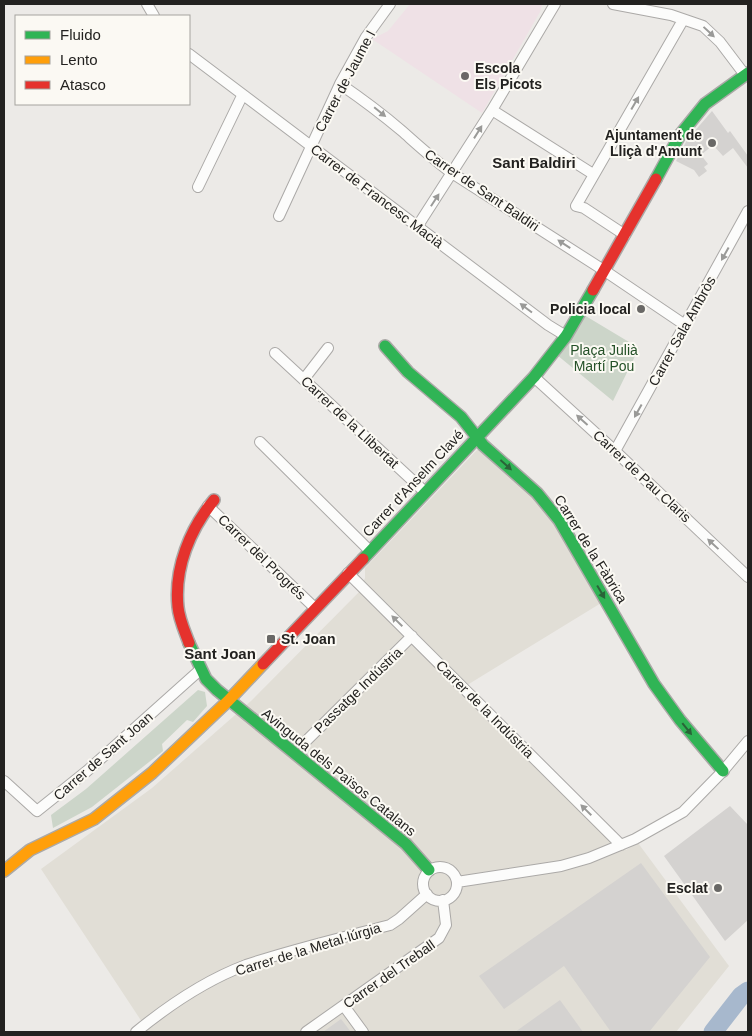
<svg xmlns="http://www.w3.org/2000/svg" width="752" height="1036" font-family="Helvetica,sans-serif">
  <style>
    .commercial { fill: #efe1e6 }
    .built { fill: #e1ded6 }
    .green { fill: #ccd5c9 }
    .lines { fill: none; stroke-linecap: round; stroke-linejoin: round }
    .river { stroke: #a7b8cd; stroke-width: 19 }
    .building { fill: #d4d2d0 }
    .street-casing { stroke: #aba9a7; stroke-width: 12 }
    .fast-casing { stroke: #aba9a7; stroke-width: 14 }
    .slow-casing { stroke: #aba9a7; stroke-width: 14 }
    .jam-casing { stroke: #aba9a7; stroke-width: 14 }
    .street { stroke: #fcfcfb; stroke-width: 10 }
    .fast { stroke: #30b455; stroke-width: 11 }
    .slow { stroke: #ff9f0a; stroke-width: 11 }
    .jam { stroke: #e5322d; stroke-width: 11 }
    .oneway { fill: #9a9a98 }
    .oneway2 { fill: #296438 }
    .poi-dot { fill: #696866; stroke: #fbf9f3; stroke-width: 2 }
    .labels { text-anchor: middle; dominant-baseline: central; stroke-width: 4; stroke-linejoin: round; paint-order: stroke }
    .poi-label { font-size: 14px; font-weight: bold; fill: #232220; stroke: #fbf9f3; text-anchor: end }
    .street-label { font-size: 14px; fill: #232220; stroke: #fbf9f3 }
    .park-label { font-size: 14px; fill: #235027; stroke: #fbf9f3 }
    .neighbourhood-label { font-size: 15px; font-weight: bold; fill: #232220; stroke: #fbf9f3 }
  </style>
  <rect width="100%" height="100%" fill="#eceae7"/>
  <!-- commercial -->
  <path class="commercial" d="M410,4H541L542,5L540,12L482,113L372,39L388,31Z"/>
  <!-- built -->
  <path class="built" d="M483,445L537,493L606,600L464,687L626,850L638,843L729,966L676,1032H136L144,1025L41,869L152,788L251,701L359,592L365,578V568L475,452Z"/>
  <!-- green -->
  <path class="green" d="M584,315L639,348L613,401L557,355Z
    M198,690L205,692L207,706L193,722L187,720L162,744L163,751L92,807L53,828L51,815L86,789Z"/>
  <g class="lines">
    <!-- river -->
    <path class="river" d="M713,1032L741,996L748,991"/>
  </g>
  <!-- building -->
  <path class="building" d="M712,111L728,133L730,131L748,156V168L733,148L723,156L713,145L701,155L708,164L704,167L707,171L699,177L694,170L676,161L687,140Z
    M730,806L748,825V920L725,941L664,856Z
    M641,863L710,957L649,1032H611L564,966L504,1009L479,976Z
    M560,1000L583,1032H515Z
    M341,1019L351,1032H323Z"/>
  <g class="lines">
    <defs>
      <path id="street" d="M147,4L154,16
        M613,4L671,15L703,26L720,42L745,75
        M189,54L548,325L566,336
        M340,84C362,99 382,114 402,131C419,146 433,159 452,173L605,271L685,325
        M492,110L593,174
        M198,187L242,96
        M279,216L340,84L366,37L390,4
        M417,227L492,110L555,4
        M625,235L584,208L576,206L683,20
        M275,353L425,492
        M534,377L615,451L748,577
        M304,379L328,348
        M260,442L370,551
        M615,451L748,211
        M208,506L315,608
        M348,573L621,845
        M303,744L412,636
        M4,781L37,811L87,771L201,669
        M423 884a17 17 0 1 1 34 0a17 17 0 1 1-34 0Z
        M457,882L561,866L589,858L635,839L683,812L723,771L748,741
        M344,1006L363,1032
        M136,1032C169,1005 206,980 246,965C293,949 342,938 390,925L399,919L427,894
        M306,1032L439,938L446,925L443,900"/>
      <path id="fast" d="M656,179L680,135L705,104L748,73
        M385,346L408,372L461,417L483,445L537,493L559,520L654,684L680,720L723,771
        M363,559L534,377L566,336L593,290
        M189,643L206,679L217,690L406,844L429,870"/>
      <path id="slow" d="M4,871L30,850L94,819L152,773L228,701L263,664"/>
      <path id="jam" d="M593,290L656,179
        M189,643C185,632 179,619 178,607C174,568 190,529 214,500
        M263,664L363,559"/>
    </defs>
    <!-- street casing -->
    <use href="#street" class="street-casing"/>
    <!-- fast casing -->
    <use href="#fast" class="fast-casing"/>
    <!-- slow casing -->
    <use href="#slow" class="slow-casing"/>
    <!-- jam casing -->
    <use href="#jam" class="jam-casing"/>
    <!-- street -->
    <use href="#street" class="street"/>
    <!-- fast -->
    <use href="#fast" class="fast"/>
    <!-- slow -->
    <use href="#slow" class="slow"/>
    <!-- jam -->
    <use href="#jam" class="jam"/>
  </g>
  <!-- one-way arrows -->
  <defs><path id="oneway-solid" d="M-6-.8H1V-3.2L6.5 0L1 3.2V.8H-6Z" transform="scale(1.25)"/></defs>
  <g class="oneway">
    <use href="#oneway-solid" transform="translate(709 32) rotate(43)"/>
    <use href="#oneway-solid" transform="translate(635 103) rotate(-60)"/>
    <use href="#oneway-solid" transform="translate(380 112) rotate(39)"/>
    <use href="#oneway-solid" transform="translate(478 132) rotate(-58)"/>
    <use href="#oneway-solid" transform="translate(435 200) rotate(-57)"/>
    <use href="#oneway-solid" transform="translate(564 244) rotate(-147)"/>
    <use href="#oneway-solid" transform="translate(725 254) rotate(119)"/>
    <use href="#oneway-solid" transform="translate(526 308) rotate(-143)"/>
    <use href="#oneway-solid" transform="translate(638 411) rotate(119)"/>
    <use href="#oneway-solid" transform="translate(582 420) rotate(-138)"/>
    <use href="#oneway-solid" transform="translate(713 544) rotate(-137)"/>
    <use href="#oneway-solid" transform="translate(397 621) rotate(-135)"/>
    <use href="#oneway-solid" transform="translate(586 810) rotate(-135)"/>
  </g>
  <g class="oneway2">
    <use href="#oneway-solid" transform="translate(506 465) rotate(42)"/>
    <use href="#oneway-solid" transform="translate(601 592) rotate(59)"/>
    <use href="#oneway-solid" transform="translate(687 729) rotate(51)"/>
  </g>
  <!-- markers -->
  <g class="poi-dot">
    <circle cx="465" cy="76" r="5"/>
    <circle cx="712" cy="143" r="5"/>
    <circle cx="641" cy="309" r="5"/>
    <rect x="266" y="634" width="10" height="10" rx="2.5"/>
    <circle cx="718" cy="888" r="5"/>
  </g>
  <g class="labels">
    <!-- poi labels -->
    <g class="poi-label">
      <text x="475" y="68" text-anchor="start">Escola<tspan x="475" dy="16">Els Picots</tspan></text>
      <text x="702" y="135">Ajuntament de<tspan x="702" dy="16">Lliçà d'Amunt</tspan></text>
      <text x="631" y="309">Policia local</text>
      <text x="281" y="639" text-anchor="start">St. Joan</text>
      <text x="708" y="888">Esclat</text>
    </g>
    <!-- street labels -->
    <g class="street-label">
      <text transform="translate(345 81) rotate(-62)">Carrer de Jaume I</text>
      <text transform="translate(482 190) rotate(34)">Carrer de Sant Baldiri</text>
      <text transform="translate(377 196) rotate(37)">Carrer de Francesc Macià</text>
      <text transform="translate(682 331) rotate(-61)">Carrer Sala Ambròs</text>
      <text transform="translate(350 422) rotate(43)">Carrer de la Llibertat</text>
      <text transform="translate(642 476) rotate(43)">Carrer de Pau Claris</text>
      <text transform="translate(413 483) rotate(-47)">Carrer d'Anselm Clavé</text>
      <text transform="translate(591 549) rotate(58)">Carrer de la Fàbrica</text>
      <text transform="translate(262 557) rotate(44)">Carrer del Progrés</text>
      <text transform="translate(358 690) rotate(-44)">Passatge Indústria</text>
      <text transform="translate(485 709) rotate(45)">Carrer de la Indústria</text>
      <text transform="translate(103 756) rotate(-41)">Carrer de Sant Joan</text>
      <text transform="translate(339 772) rotate(39)">Avinguda dels Països Catalans</text>
      <text transform="translate(308 949) rotate(-17)">Carrer de la Metal·lúrgia</text>
      <text transform="translate(389 974) rotate(-35)">Carrer del Treball</text>
    </g>
    <!-- park labels -->
    <g class="park-label">
      <text x="604" y="350">Plaça Julià<tspan x="604" dy="16">Martí Pou</tspan></text>
    </g>
    <!-- neighbourhood labels -->
    <g class="neighbourhood-label">
      <text x="534" y="162">Sant Baldiri</text>
      <text x="220" y="653">Sant Joan</text>
    </g>
  </g>
  <!-- border -->
  <rect width="752" height="1036" fill="none" stroke="#232220" stroke-width="10"/>
  <!-- legend -->
  <rect x="15" y="15" width="175" height="90" fill="#fbf9f3" stroke="#a5a39f"/>
  <rect x="25" y="31" width="25" height="8" fill="#30b455" stroke="#a5a39f"/>
  <text x="60" y="40" font-size="15" fill="#232220">Fluido</text>
  <rect x="25" y="56" width="25" height="8" fill="#ff9f0a" stroke="#a5a39f"/>
  <text x="60" y="65" font-size="15" fill="#232220">Lento</text>
  <rect x="25" y="81" width="25" height="8" fill="#e5322d" stroke="#a5a39f"/>
  <text x="60" y="90" font-size="15" fill="#232220">Atasco</text>
</svg>
